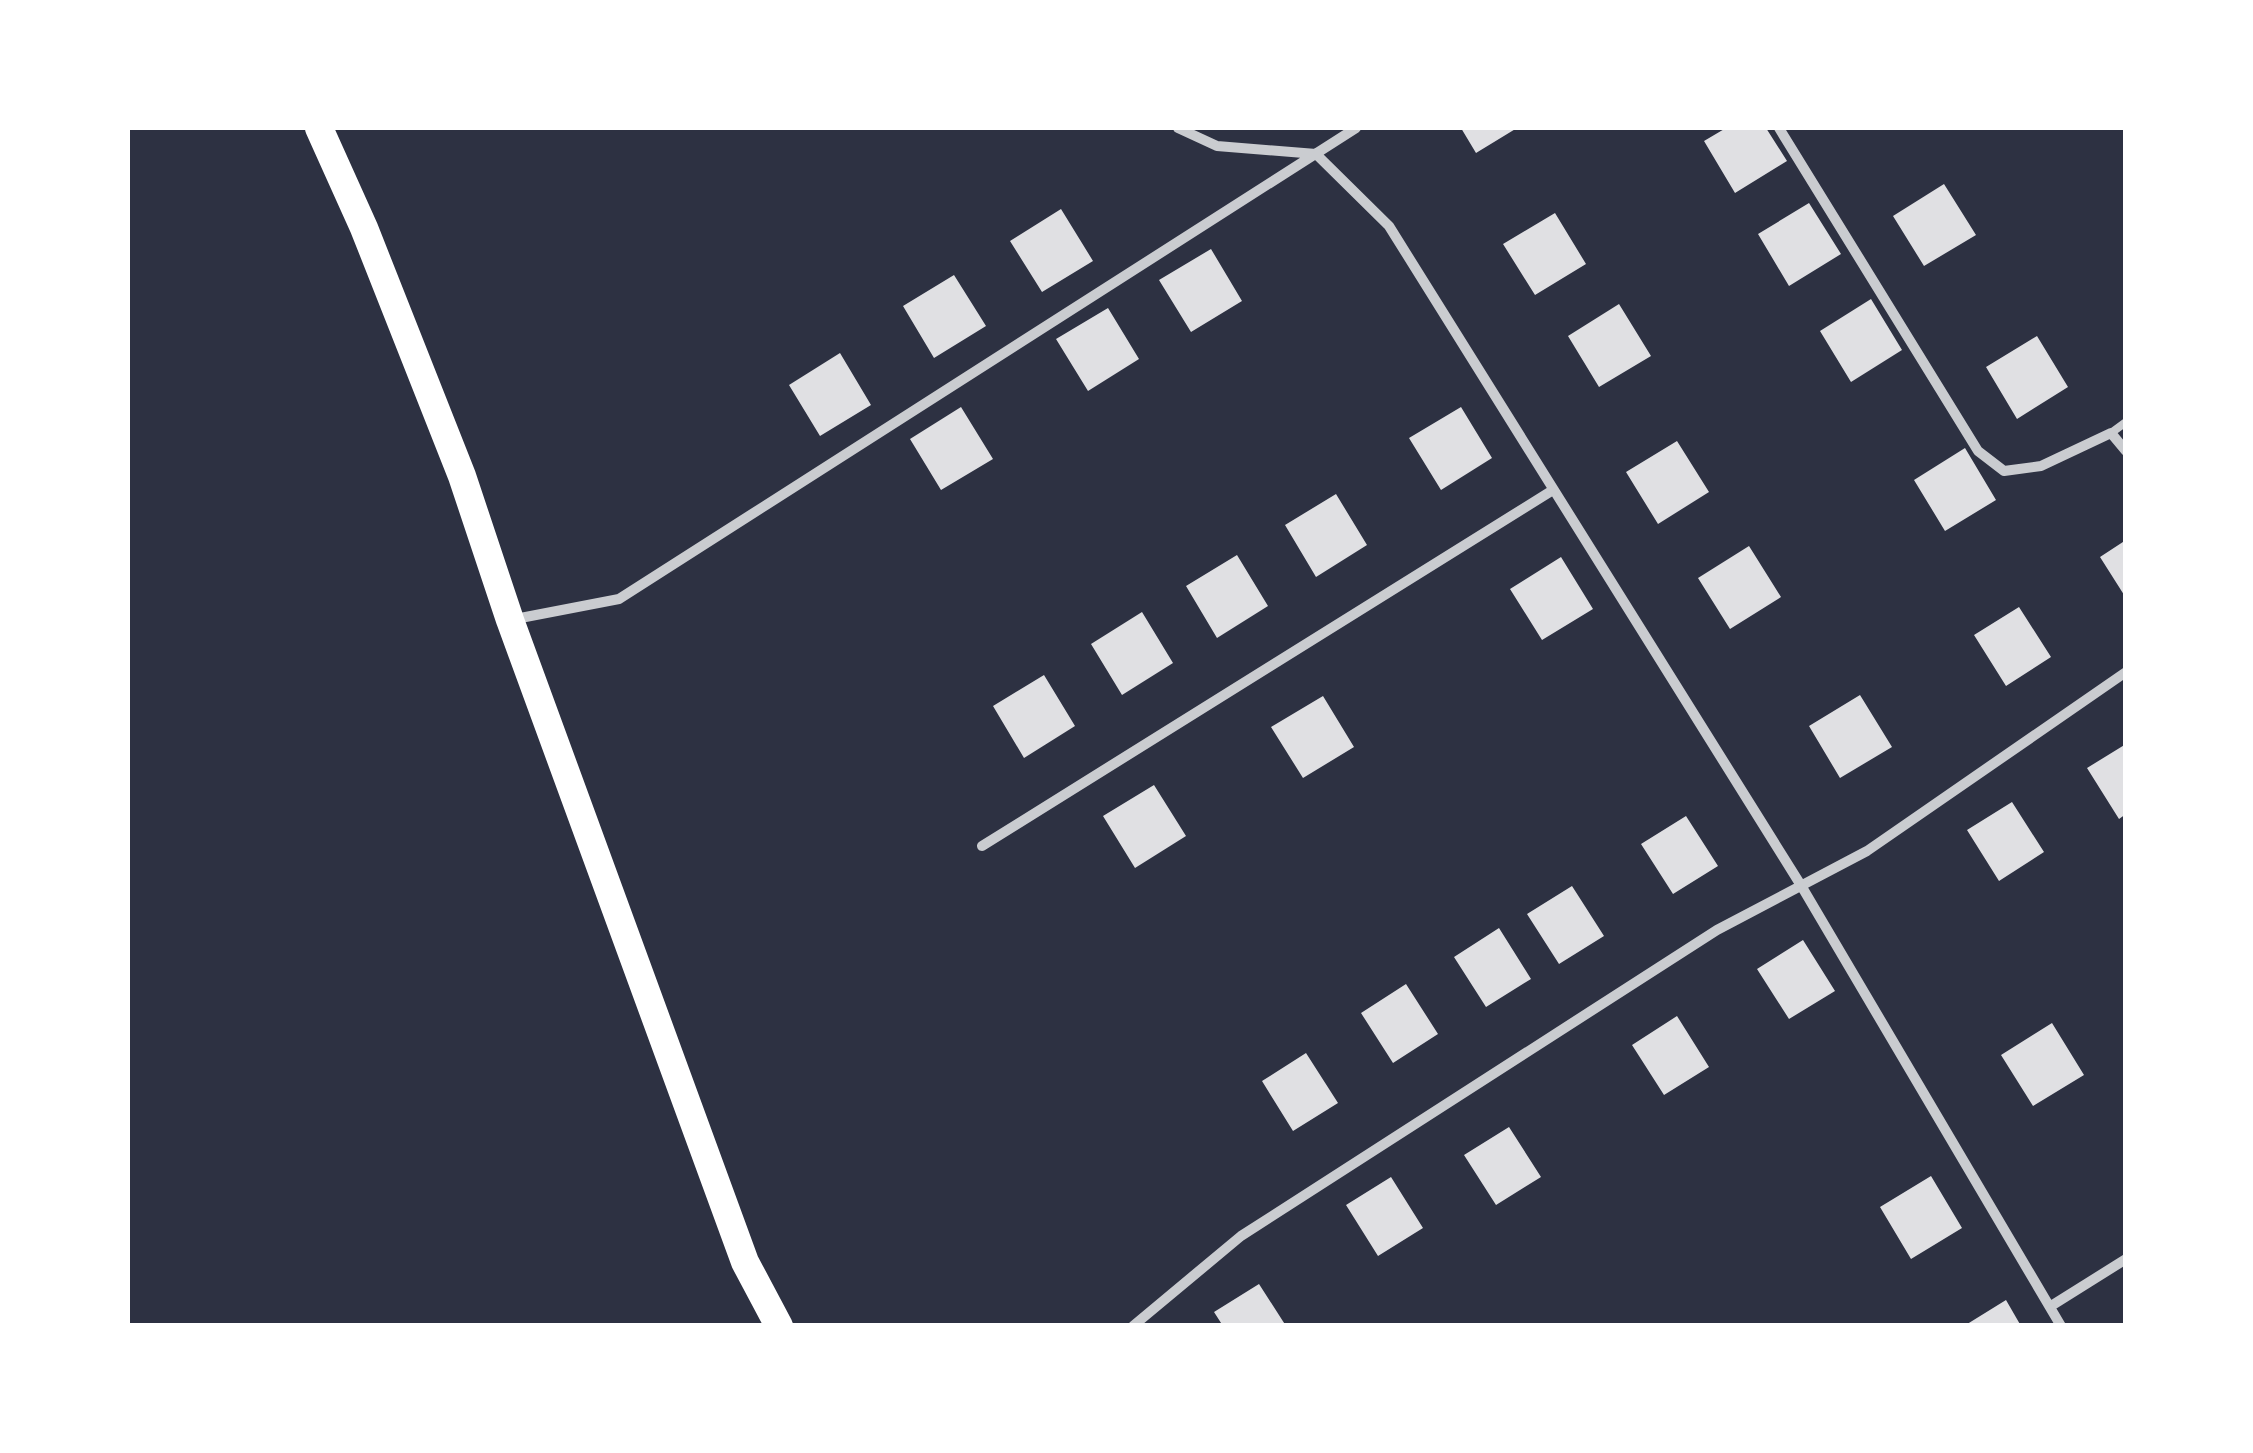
<svg xmlns="http://www.w3.org/2000/svg" width="2253" height="1453" font-family="'Golos Text',sans-serif">
  <style>
    .building { fill: #e0e0e3 }
    .lines { fill: none; stroke-linecap: round; stroke-linejoin: round }
    .service { stroke: #caccd0; stroke-width: 8 }
    .minor { stroke: #caccd0; stroke-width: 10 }
    .trunk { stroke: #fff; stroke-width: 28 }
  </style>
  <rect width="100%" height="100%" fill="#2d3142"/>
  <!-- building -->
  <path class="building" d="M1461,128H1517L1476,153Z
    M1726,128H1766L1787,161L1735,193L1704,141Z
    M1944,184L1976,235L1924,266L1893,216Z
    M1809,203L1841,254L1789,286L1758,234Z
    M1061,209L1093,261L1042,292L1010,241Z
    M1555,213L1586,264L1535,295L1503,244Z
    M1211,249L1242,301L1191,332L1159,280Z
    M954,275L986,326L934,358L903,306Z
    M1871,299L1902,350L1851,382L1820,331Z
    M1619,304L1651,356L1599,387L1568,336Z
    M1108,308L1139,359L1088,391L1056,339Z
    M2037,336L2068,387L2017,419L1986,367Z
    M840,353L871,405L820,436L789,385Z
    M961,407L993,459L941,490L910,439Z
    M1461,407L1492,458L1441,490L1409,438Z
    M1677,441L1709,492L1658,524L1626,472Z
    M1965,448L1996,500L1945,531L1914,480Z
    M1336,494L1367,545L1316,577L1285,525Z
    M2126,540V598L2100,557Z
    M1749,546L1781,597L1730,629L1698,578Z
    M1237,555L1268,606L1217,638L1186,586Z
    M1561,557L1593,609L1542,640L1510,589Z
    M2019,607L2051,657L2006,686L1974,635Z
    M1142,612L1173,663L1122,695L1091,644Z
    M1044,675L1075,726L1024,758L993,706Z
    M1860,695L1892,747L1840,778L1809,726Z
    M1323,696L1354,747L1303,778L1271,727Z
    M2126,744V814L2119,819L2087,768Z
    M1154,785L1186,836L1135,868L1103,816Z
    M2012,802L2044,852L1999,881L1967,830Z
    M1686,816L1718,866L1673,894L1641,844Z
    M1572,886L1604,936L1559,964L1527,914Z
    M1499,928L1531,979L1486,1007L1454,957Z
    M1803,940L1835,991L1789,1019L1757,969Z
    M1406,984L1438,1034L1393,1063L1361,1013Z
    M1677,1016L1709,1067L1664,1095L1632,1045Z
    M2052,1023L2084,1075L2033,1106L2001,1055Z
    M1306,1053L1338,1103L1293,1131L1262,1081Z
    M1509,1127L1541,1177L1496,1205L1464,1155Z
    M1931,1176L1962,1228L1911,1259L1880,1207Z
    M1391,1177L1423,1228L1378,1256L1346,1205Z
    M1259,1284L1286,1326H1223L1214,1312Z
    M2006,1300L2021,1326H1964Z"/>
  <g class="lines">
    <!-- service -->
    <path class="service" d="M2111,433L2126,422"/>
    <!-- minor -->
    <path class="minor" d="M1178,128L1217,146L1316,154L1389,226L1802,887L2061,1326
      M1779,128L1978,451L2004,471L2041,466L2111,433L2126,451
      M510,620L619,599L1356,128
      M982,846L1553,490
      M2051,1306L2126,1259
      M1133,1326L1241,1236L1717,930L1867,851L2126,672"/>
    <!-- trunk -->
    <path class="trunk" d="M319,128L364,228L462,476L510,620L745,1262L779,1326"/>
  </g>
  <!-- border -->
  <rect width="2253" height="1453" fill="none" stroke="#ffffff" stroke-width="260"/>
</svg>
